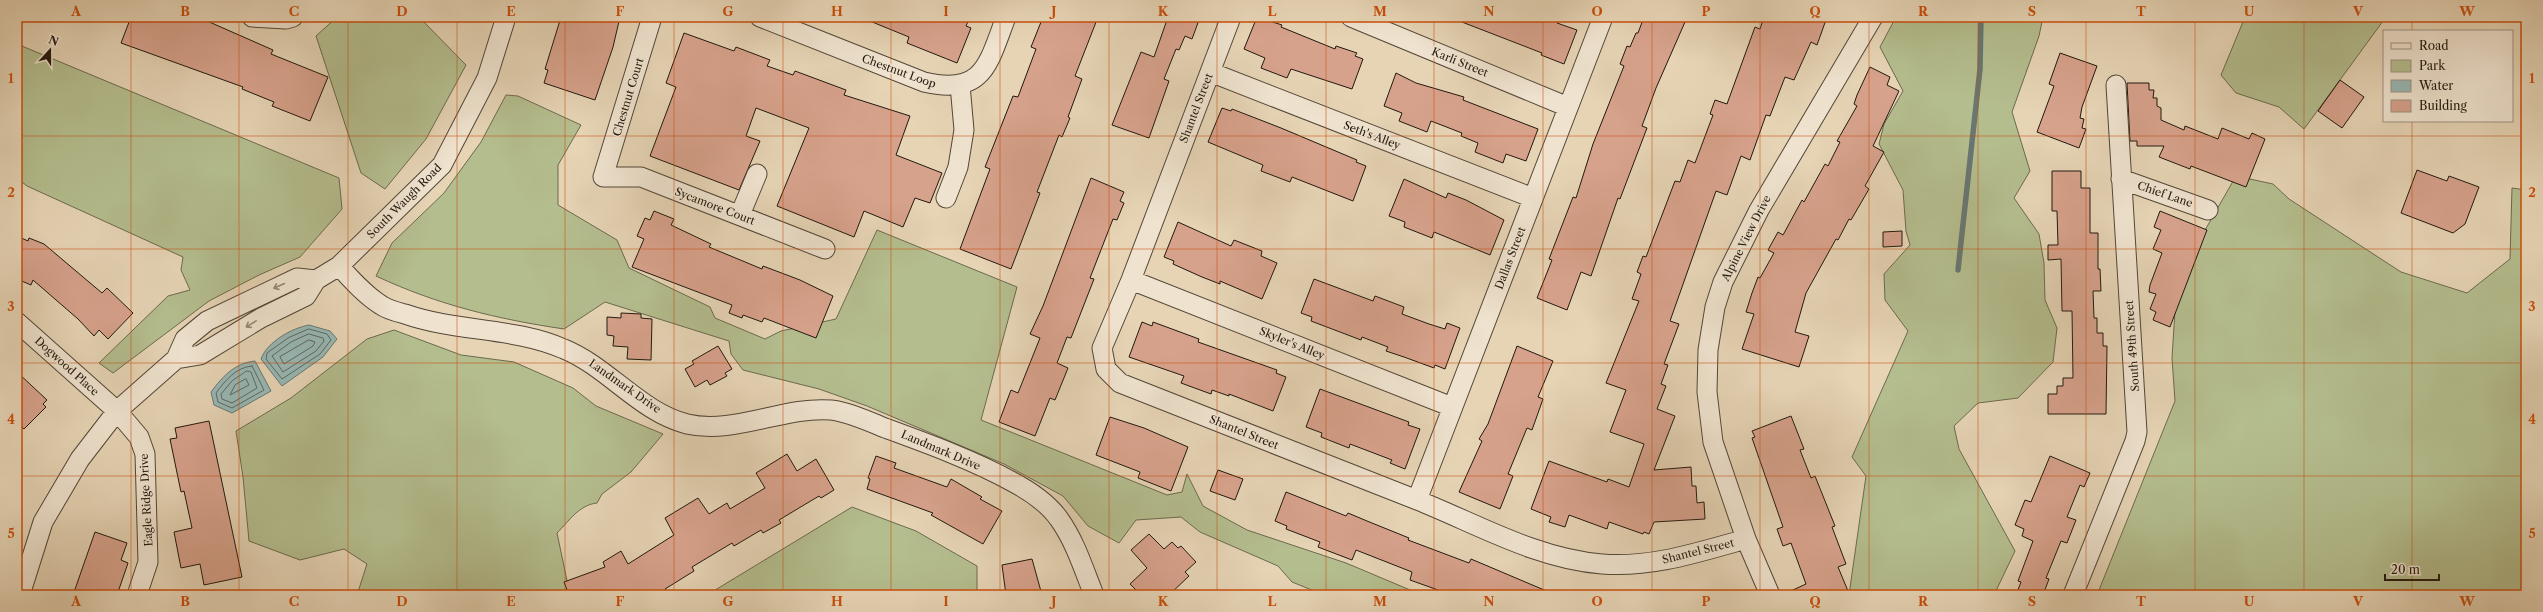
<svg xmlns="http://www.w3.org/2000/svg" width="2543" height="612" font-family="'Libre Caslon Text',serif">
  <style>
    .green { fill: #b4bd8e; stroke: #6b6a4e }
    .water { fill: #97b7b4; stroke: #687772 }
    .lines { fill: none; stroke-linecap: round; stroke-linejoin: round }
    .shore { stroke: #5c6861; stroke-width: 1 }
    .stream { stroke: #687772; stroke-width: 5.5 }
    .building { fill: #d7a28c; stroke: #22180e }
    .minor-casing { stroke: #534738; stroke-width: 21 }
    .minor { stroke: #efe3cf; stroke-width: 19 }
    .oneway { stroke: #938878 }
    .grid { fill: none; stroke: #ca4f0c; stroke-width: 1; stroke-opacity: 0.55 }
    .labels { text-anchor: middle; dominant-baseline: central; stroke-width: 3; stroke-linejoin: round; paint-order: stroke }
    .street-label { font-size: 11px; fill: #22180e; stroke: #efe3cf }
    .neatline { fill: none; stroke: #ca4f0c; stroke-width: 1.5 }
    .grid-label { font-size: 13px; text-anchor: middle; font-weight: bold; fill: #ca4f0c }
  </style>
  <rect width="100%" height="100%" fill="#e6d4b5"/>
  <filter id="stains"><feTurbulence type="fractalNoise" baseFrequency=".005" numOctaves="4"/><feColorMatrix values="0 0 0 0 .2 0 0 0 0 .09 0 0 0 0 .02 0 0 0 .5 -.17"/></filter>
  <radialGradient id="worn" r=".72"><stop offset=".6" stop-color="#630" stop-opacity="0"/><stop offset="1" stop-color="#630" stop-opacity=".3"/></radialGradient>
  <!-- green -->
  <path class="green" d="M337,17H419L466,65L426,139L385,189L361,173L316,36Z
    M1896,17H2043L2039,36L2012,112L2030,171L2014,198L2039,234L2044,263L2045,300L2057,328L2053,362L2018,398L1978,403L1954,426L1959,449L2015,551L1994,595H1849L1866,476L1852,457L1908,331L1885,300L1884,274L1910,245L1906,231L1903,190L1879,144L1884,124L1903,91L1880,47Z
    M2245,17H2386L2304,129L2279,107L2236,93L2221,75Z
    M17,44L339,178L342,209L300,257L259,275L209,301L113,373L99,363L168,296L190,290L181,270L183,257L27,186L17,178Z
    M506,95L518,96L581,125L558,165V205L617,240L629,268L710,307L715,318L765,339L781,331L836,319L877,230L1017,287L981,420L1167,495L1182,492L1187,474L1203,506L1247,530L1346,563L1422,595H1324L1292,582L1278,566L1200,532L1181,517L1136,520L1119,543L1088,526L1063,496L1004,464L867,406L819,389L743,370L731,354L729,341L605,302L564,329C497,319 438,305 376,276L392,243L444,193L481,142Z
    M2236,176L2273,184L2289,199L2401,272L2467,293L2510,259L2512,188L2526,190V595H2097L2175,401L2172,358L2177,279Z
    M394,330L461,355L514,362L573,388L596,406L663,434L631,472L602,494L597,503C579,505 569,521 557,533L570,595H357L367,564L344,549L300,560L249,541L243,477L236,431L291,398L367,339Z
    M852,507L916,531L977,566V595H707Z"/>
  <!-- water -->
  <path class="water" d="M309,325L330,331L337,339L323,357L282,386L261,359C267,342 292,328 309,325Z
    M255,361L271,391L232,413L214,405L211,392C223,376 235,363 255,361Z"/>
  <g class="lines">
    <!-- shore -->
    <path class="shore" d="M309,329L327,334L331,340L320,354L282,379L266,359L267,353L288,338Z
      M309,334L323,338L324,341L316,351L283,372L272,356L291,342Z
      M309,340L315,342L313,346L284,364L280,357Z
      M252,366L264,390L232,408L218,402L216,393C225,381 236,367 252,366Z
      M247,371L251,372L257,388L232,403L222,399L221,394L232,381Z
      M246,379L249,385L230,395L235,385Z"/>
    <!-- stream -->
    <path class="stream" d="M1958,270L1980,69L1981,17"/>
  </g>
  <!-- building -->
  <path class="building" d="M131,17H198L273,50L271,54L328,77L310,121L272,106L274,102L242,89L243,87L121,43Z
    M561,17H620L613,47L595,100L544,83L548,70L545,69Z
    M860,17H970L966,26L971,28L957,63L907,43L909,37Z
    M1043,17H1098L1075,76L1082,79L1068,117L1070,118L1062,137L1059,135L1037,192L1040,193L1011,269L960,249L990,169L985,167L1013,96L1018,97L1036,49L1031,47Z
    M1168,17H1190L1199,20L1192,39L1185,36L1179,50L1176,49L1164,79L1169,81L1149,138L1112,125L1141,52L1154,57Z
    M1257,17L1282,25L1281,27L1335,49L1336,46L1357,53L1355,56L1363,59L1352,89L1291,69L1287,78L1261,68L1265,58L1244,49Z
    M1449,17H1560L1557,23L1577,30L1564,64L1541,55L1542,53Z
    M1644,17H1683L1682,21L1685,22L1656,88L1642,126L1647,128L1620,199L1618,198L1591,276L1581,272L1567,310L1537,298L1552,260L1549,259L1573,197L1576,198L1593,144L1624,66L1620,64L1627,46L1630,47L1636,33H1638Z
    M1764,17H1827L1817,45L1811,42L1794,80L1785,77L1770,116L1766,115L1750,160L1741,156L1727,195L1716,191L1670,321L1679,324L1664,364L1668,365L1661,384L1666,386L1657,409L1675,416L1654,470L1691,467L1692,486H1696L1697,503L1704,502L1705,519L1654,522L1649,534L1644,532L1643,534L1609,522L1607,529L1569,515L1565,527L1549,522L1551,517L1531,509L1549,461L1607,482L1608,479L1629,487L1644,444L1610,432L1626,390L1606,383L1639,301L1632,299L1641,274L1637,272L1643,256L1646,257L1675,181L1680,182L1688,160L1695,163L1713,115L1710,114L1715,100L1727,104L1755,27L1760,29Z
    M684,33L734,51L736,47L770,60L767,66L793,75L795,71L846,90L844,95L910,116L896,155L942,173L930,203L915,198L903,227L864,211L854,237L777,206L809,128L756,108L746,136L760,141L739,190L650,156L676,87L666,83Z
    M2060,53L2097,66L2082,107L2080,118L2084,119L2082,128L2086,129L2079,148L2037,132L2054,86L2049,84Z
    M1870,67L1890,77L1887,85L1899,91L1873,146L1884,152L1865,186L1869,189L1851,220L1849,219L1838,240L1836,239L1806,293L1795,332L1809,336L1799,367L1742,349L1754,314L1746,312L1752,293L1758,277L1760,278L1774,253L1768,250L1778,232L1783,235L1802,200L1804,202L1825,164L1828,166L1840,142L1837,141L1857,106L1854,104L1857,95Z
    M1396,73L1416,83L1464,97L1463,100L1538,129L1526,161L1506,154L1503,163L1475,152L1478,143L1461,136L1462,133L1431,121L1427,132L1399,121L1402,113L1384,106Z
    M2340,80L2364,97L2342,128L2318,111Z
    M2127,83H2149V90H2154L2153,98H2157V106L2161,108V120L2184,130L2185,126L2218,139L2222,128L2249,139L2252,133L2265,139L2246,187L2191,166L2190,169L2159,157L2164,146H2137V141H2130Z
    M1222,108L1231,111L1232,109L1281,128L1357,160L1356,162L1366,166L1353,201L1292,177L1290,182L1261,171L1263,165L1208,142Z
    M2417,170L2447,181L2449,176L2479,187L2465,224L2453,233L2401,213Z
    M2052,171H2081V188H2090V233H2098V269H2100L2101,291H2093L2094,318H2097V333H2103V346H2107L2106,414H2048V394H2057V386H2063V378H2073L2072,311H2062L2061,259L2048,260V245H2058L2057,211H2052Z
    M1091,178L1124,192L1120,201L1124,203L1117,220L1113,219L1090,278L1094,279L1078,320L1071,338L1067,337L1057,363L1068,368L1055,400L1050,398L1035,436L999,422L1011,390L1018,393L1040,338L1030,334L1043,306Z
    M1404,179L1446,198L1448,193L1466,200L1504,220L1490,255L1434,232L1432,238L1404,227L1405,222L1389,216Z
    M654,211L674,219L671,225L711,244L709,247L762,269L763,266L800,280L833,296L816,338L764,318L762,322L743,315L742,318L729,313L732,305L632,267L644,239L637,236L645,218L650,220Z
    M2160,211L2207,230L2170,327L2153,320L2156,312L2150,309L2156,294L2149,292L2150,285L2162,253L2153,249L2161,230L2154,227Z
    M1178,222L1231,246L1234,240L1262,251L1261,256L1277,263L1262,299L1220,281V284L1202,277L1173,264L1174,261L1164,257Z
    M1902,231V246L1883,247V232Z
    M17,236L28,241L29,238L44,244L102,293L107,288L133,313L108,339L99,330L94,336L78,319L33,280L31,285L17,279Z
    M1314,279L1373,301L1375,296L1404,307L1402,314L1429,324L1445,329L1447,323L1460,328L1445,369L1435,365L1434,368L1404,357L1386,351L1388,347L1362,337L1361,340L1311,321L1312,317L1301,313Z
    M621,313L641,314V318L652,319L651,360L627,359L628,347L613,346L614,336L607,335V317L621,318Z
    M1142,322L1152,326L1153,322L1199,339L1198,342L1277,370L1276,373L1286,377L1273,411L1229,394V396L1212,390L1211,394L1181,383L1184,376L1129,357Z
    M718,346L732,369L725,373L727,376L710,385L707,380L695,387L685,369L694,364L692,361Z
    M1517,346L1553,361L1538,397L1543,399L1532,430L1527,428L1508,474L1513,476L1500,509L1459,492L1482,441L1479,439L1488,424Z
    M17,372L47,400L43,404L46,407L24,429L17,423Z
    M1320,389L1409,422L1408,425L1420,429L1405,469L1390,463L1392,460L1350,444L1349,448L1321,437L1322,433L1306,427Z
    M1791,416L1804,449L1800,450L1811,478L1815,476L1835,526L1832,527L1846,564L1838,567L1848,591L1846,592L1847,595H1782L1806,584L1791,543L1783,546L1777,529L1783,527L1752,438L1755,437L1752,431Z
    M1110,417L1144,428L1188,447L1171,491L1138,478L1140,472L1096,455Z
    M209,421L242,577L204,585L200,564L181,568L174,532L192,528L184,491L181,492L170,439L177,438L175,428Z
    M787,454L797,471L816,459L834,490L821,498L819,496L779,520L781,523L763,533L761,530L734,546L732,543L692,567L694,571L665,589L669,595H569L564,582L605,567L603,562L621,551L628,564L674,535L665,518L698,498L709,514L727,503L730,509L765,488L756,473Z
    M876,456L896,463L894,468L947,487L951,479L982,497L980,499L1002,511L983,544L931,515L933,513L867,489L870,479L868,478Z
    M2050,456L2090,473L2084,487L2080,485L2067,517L2076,520L2067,543L2061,541L2046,578L2049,579L2043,595H2016L2021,582L2018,581L2033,541L2022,536L2024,529L2015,525L2025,500L2031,502Z
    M1218,470L1243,479L1235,500L1210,491Z
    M1286,492L1346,516L1348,513L1367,521L1409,538L1408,540L1469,563L1471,559L1556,595H1452L1410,580L1412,572L1356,550L1352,560L1318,547L1320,542L1286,529L1287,526L1275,521Z
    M95,532L127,543L121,560L128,563L117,595H73Z
    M1149,534L1164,549L1172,542L1178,548L1181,546L1196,562L1185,572L1189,576L1169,595H1141L1130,584L1147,568L1131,550Z
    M1032,559L1042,595H1006L1002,565Z"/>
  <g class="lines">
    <defs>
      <path id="minor" d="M252,17L286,19L293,17
        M652,17L603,177H641L825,249
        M760,17L924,82C984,96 988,64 1006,17
        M1231,17L1131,280L1102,348L1106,369L1120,383C1219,423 1318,460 1417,500C1477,524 1537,559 1602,564C1652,568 1699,552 1746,539
        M1351,17L1568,107
        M1210,72L1533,198
        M2121,179L2208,210
        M946,198L958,167L964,130L960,85
        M740,215L757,174
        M339,266C352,280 365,295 381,305C388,310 397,312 405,314C456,332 514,327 564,349C608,367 640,412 687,424C734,435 784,406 831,410C849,412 868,421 885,428C926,443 973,460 1011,481C1028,490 1048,503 1059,519C1075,541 1084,570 1094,595
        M1131,280L1452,407
        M17,322L117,411L139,437L145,454L148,562L137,595
        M176,359L200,355L261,318L306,296L316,280L339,266L442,165L487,78L506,17
        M1417,500L1603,17
        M20,595L43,522L80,459L117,411L176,359L185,339L207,321L297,278L316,280
        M1770,595L1746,539L1713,442L1707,392L1708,350L1715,307L1723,282L1759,210L1873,17
        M2073,595L2135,441L2137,432L2116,85"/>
    </defs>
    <!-- minor casing -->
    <use href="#minor" class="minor-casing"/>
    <!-- minor -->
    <use href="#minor" class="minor"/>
  </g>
  <!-- one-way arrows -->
  <defs><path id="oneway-shaft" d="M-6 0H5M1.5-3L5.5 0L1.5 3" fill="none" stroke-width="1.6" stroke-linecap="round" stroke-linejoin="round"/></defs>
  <g class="oneway">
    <use href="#oneway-shaft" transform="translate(279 286) rotate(156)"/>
    <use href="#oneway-shaft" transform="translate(251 324) rotate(149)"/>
  </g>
  <!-- grid -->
  <path class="grid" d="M131,17V595M239,17V595M348,17V595M457,17V595M565,17V595M674,17V595M783,17V595M891,17V595M1000,17V595M1109,17V595M1217,17V595M1326,17V595M1434,17V595M1543,17V595M1652,17V595M1760,17V595M1869,17V595M1978,17V595M2086,17V595M2195,17V595M2304,17V595M2412,17V31M2412,121V595M17,136H2526M17,249H2526M17,363H2526M17,476H2526"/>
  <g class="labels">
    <!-- street labels -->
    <g class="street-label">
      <text transform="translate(1460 62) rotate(22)">Karli Street</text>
      <text transform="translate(899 71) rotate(20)">Chestnut Loop</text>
      <text transform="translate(628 97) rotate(-73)">Chestnut Court</text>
      <text transform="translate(1196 108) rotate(-69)">Shantel Street</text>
      <text transform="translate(1372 135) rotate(21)">Seth's Alley</text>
      <text transform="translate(2165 194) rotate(19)">Chief Lane</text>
      <text transform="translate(404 201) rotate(-45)">South Waugh Road</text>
      <text transform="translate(715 206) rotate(21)">Sycamore Court</text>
      <text transform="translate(1746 238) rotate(-63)">Alpine View Drive</text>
      <text transform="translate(1510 258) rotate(-69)">Dallas Street</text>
      <text transform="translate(1292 343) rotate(22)">Skyler's Alley</text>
      <text transform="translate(2132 346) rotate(-94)">South 49th Street</text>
      <text transform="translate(67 366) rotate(42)">Dogwood Place</text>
      <text transform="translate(625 386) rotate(35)">Landmark Drive</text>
      <text transform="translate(1244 432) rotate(22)">Shantel Street</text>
      <text transform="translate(941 450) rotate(23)">Landmark Drive</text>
      <text transform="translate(146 500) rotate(-93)">Eagle Ridge Drive</text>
      <text transform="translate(1698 551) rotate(-14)">Shantel Street</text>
    </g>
  </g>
  <!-- margin -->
  <rect width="2543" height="612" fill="none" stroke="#e6d4b5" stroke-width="44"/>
  <!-- legend -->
  <rect x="2383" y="30" width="130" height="92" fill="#efe3cf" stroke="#9d9282"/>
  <rect x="2391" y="43" width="20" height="6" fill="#efe3cf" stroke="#9d9282"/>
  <text x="2419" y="50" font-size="12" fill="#22180e">Road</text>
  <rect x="2391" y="60" width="20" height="12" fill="#b4bd8e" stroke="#9d9282"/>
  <text x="2419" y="70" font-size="12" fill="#22180e">Park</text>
  <rect x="2391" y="80" width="20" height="12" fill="#97b7b4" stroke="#9d9282"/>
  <text x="2419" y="90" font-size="12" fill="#22180e">Water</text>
  <rect x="2391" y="100" width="20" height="12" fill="#d7a28c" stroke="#9d9282"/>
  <text x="2419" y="110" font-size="12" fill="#22180e">Building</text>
  <!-- north arrow -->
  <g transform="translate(50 50) rotate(21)" stroke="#efe3cf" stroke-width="3" paint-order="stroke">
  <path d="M0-3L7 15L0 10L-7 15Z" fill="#22180e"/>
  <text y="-6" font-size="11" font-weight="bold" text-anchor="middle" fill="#22180e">N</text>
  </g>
  <!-- scale -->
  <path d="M2385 574v6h54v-6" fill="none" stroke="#22180e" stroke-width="2"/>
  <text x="2391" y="574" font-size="12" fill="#22180e" stroke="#efe3cf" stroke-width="3" paint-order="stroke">20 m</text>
  <rect x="22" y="22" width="2499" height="568" class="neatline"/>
  <g class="grid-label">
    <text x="76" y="16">A</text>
    <text x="185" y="16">B</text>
    <text x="294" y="16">C</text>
    <text x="402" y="16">D</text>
    <text x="511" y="16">E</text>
    <text x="620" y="16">F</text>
    <text x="728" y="16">G</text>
    <text x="837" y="16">H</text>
    <text x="946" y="16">I</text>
    <text x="1054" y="16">J</text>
    <text x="1163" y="16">K</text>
    <text x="1272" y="16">L</text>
    <text x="1380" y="16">M</text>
    <text x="1489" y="16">N</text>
    <text x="1597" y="16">O</text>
    <text x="1706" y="16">P</text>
    <text x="1815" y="16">Q</text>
    <text x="1923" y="16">R</text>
    <text x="2032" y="16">S</text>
    <text x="2141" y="16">T</text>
    <text x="2249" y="16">U</text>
    <text x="2358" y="16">V</text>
    <text x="2467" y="16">W</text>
    <text x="11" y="83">1</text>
    <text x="2532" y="83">1</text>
    <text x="11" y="197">2</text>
    <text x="2532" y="197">2</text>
    <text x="11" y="311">3</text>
    <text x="2532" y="311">3</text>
    <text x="11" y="424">4</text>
    <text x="2532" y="424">4</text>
    <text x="11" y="538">5</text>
    <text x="2532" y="538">5</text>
    <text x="76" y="606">A</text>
    <text x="185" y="606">B</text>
    <text x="294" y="606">C</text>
    <text x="402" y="606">D</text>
    <text x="511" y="606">E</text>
    <text x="620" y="606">F</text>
    <text x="728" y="606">G</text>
    <text x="837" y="606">H</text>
    <text x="946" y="606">I</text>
    <text x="1054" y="606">J</text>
    <text x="1163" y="606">K</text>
    <text x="1272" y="606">L</text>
    <text x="1380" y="606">M</text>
    <text x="1489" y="606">N</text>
    <text x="1597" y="606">O</text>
    <text x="1706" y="606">P</text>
    <text x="1815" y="606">Q</text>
    <text x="1923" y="606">R</text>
    <text x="2032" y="606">S</text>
    <text x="2141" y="606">T</text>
    <text x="2249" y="606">U</text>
    <text x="2358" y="606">V</text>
    <text x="2467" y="606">W</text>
  </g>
  <rect width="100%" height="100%" filter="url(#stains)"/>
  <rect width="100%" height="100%" fill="url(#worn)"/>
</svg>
